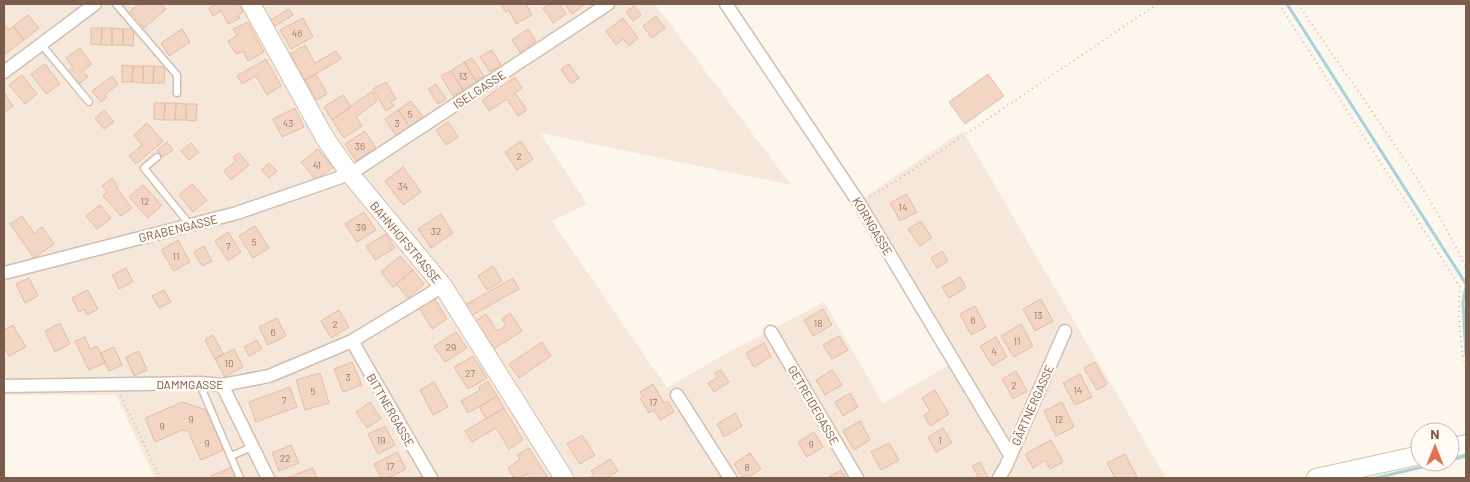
<svg xmlns="http://www.w3.org/2000/svg" width="1470" height="482" font-family="Barlow,sans-serif">
  <style>
    .residential { fill: #f5e8da }
    .lines { fill: none; stroke-linecap: round; stroke-linejoin: round }
    .stream { stroke: #a5d3da; stroke-width: 3 }
    .building { fill: #f3d5c3; stroke: #e6bba3 }
    .lane-casing { stroke: #d1beb0; stroke-width: 9 }
    .street-casing { stroke: #d1beb0; stroke-width: 15 }
    .secondary-casing { stroke: #d6c0b0; stroke-width: 20 }
    .path { stroke: #d9b8a5; stroke-width: 2; stroke-dasharray: 1 4; stroke-linecap: butt }
    .lane { stroke: #fff; stroke-width: 6 }
    .street { stroke: #fff; stroke-width: 12 }
    .secondary { stroke: #fff; stroke-width: 18 }
    .labels { text-anchor: middle; dominant-baseline: central; stroke-width: 5; stroke-linejoin: round; paint-order: stroke }
    .number-label { font-size: 10px; fill: #987a6a }
    .street-label { font-size: 12px; fill: #7a5c4d; stroke: #fffaf3 }
  </style>
  <rect width="100%" height="100%" fill="#fdf6ec"/>
  <!-- residential -->
  <path class="residential" d="M4,4H655L791,185L540,133L587,204L552,221L667,388L720,357L824,302L883,403L951,364L856,203L963,131L1166,478H155L116,395H4Z"/>
  <g class="lines">
    <!-- stream -->
    <path class="stream" d="M1287,4L1466,284
      M1466,286L1463,303L1466,355
      M1450,460L1466,456
      M1376,478L1443,462"/>
  </g>
  <!-- building -->
  <path class="building" d="M139,4H161L166,9L144,28L130,11Z
    M217,4H239L243,12L238,15L240,18L228,24L221,11L213,16L209,8Z
    M505,4H526L532,15L516,24L509,10L506,12L502,6Z
    M550,4H559L566,14L553,23L543,8Z
    M565,4H585L572,14Z
    M634,6L641,15L633,21L626,12Z
    M289,9L293,15L275,26L271,20Z
    M28,15L39,28L24,40L13,26Z
    M656,16L665,28L652,38L643,26Z
    M303,18L313,37L291,49L280,30Z
    M623,18L638,38L629,46L623,39L616,45L606,31Z
    M248,22L264,52L248,61L243,51L236,54L228,41L237,36L233,29Z
    M4,24L9,30L13,26L24,40L4,55Z
    M91,28H102L101,45L91,44Z
    M102,28H112V45H101Z
    M112,28L123,29V45H112Z
    M123,29H134L133,46L123,45Z
    M182,29L190,42L169,56L161,43Z
    M528,29L536,41L520,52L512,40Z
    M305,45L315,63L336,51L341,59L305,80L290,54Z
    M80,48L92,64L83,71L88,77L76,86L66,72L73,67L66,58Z
    M492,50L501,65L490,72L480,57Z
    M472,58L484,76L476,81L464,62Z
    M266,59L281,86L267,95L256,76L242,84L237,76Z
    M464,62L476,81L463,90L451,71Z
    M45,64L60,84L46,94L31,74Z
    M569,64L579,78L571,84L561,69Z
    M122,65L133,66L132,82H122Z
    M133,66H143V83L132,82Z
    M143,66H154L153,83H143Z
    M154,66L165,67L164,83H153Z
    M451,71L463,90L453,96L441,76Z
    M316,74L327,94L316,100L305,80Z
    M988,74L1004,96L965,124L949,102Z
    M22,75L37,94L25,104L9,85Z
    M112,76L118,84L105,95L107,97L101,102L92,91Z
    M515,77L522,88L515,93L527,110L518,116L507,99L489,111L482,100Z
    M386,82L396,99L391,102L394,106L386,111L373,89Z
    M436,84L446,99L438,104L428,89Z
    M372,91L377,101L356,117L362,126L344,138L332,120Z
    M4,92L13,106L4,113Z
    M343,95L351,107L332,120L324,107Z
    M411,101L423,117L410,127L398,110Z
    M154,103H165L164,120L154,119Z
    M165,103H176L175,120H164Z
    M176,103L186,104V120H175Z
    M186,104H197L196,121L186,120Z
    M295,108L304,127L282,137L273,119Z
    M104,110L114,122L104,129L95,118Z
    M398,110L410,127L396,136L385,119Z
    M448,122L458,137L446,145L436,130Z
    M147,123L163,141L136,164L129,156L142,145L134,135Z
    M365,131L376,148L356,161L345,144Z
    M521,141L533,159L517,170L505,152Z
    M167,142L173,150L162,157L157,150Z
    M191,143L199,152L189,160L181,151Z
    M318,149L333,167L316,180L301,162Z
    M239,153L249,165L231,180L224,171L236,161L233,157Z
    M269,163L277,171L269,178L261,170Z
    M403,167L421,192L403,205L385,181Z
    M112,178L118,187L117,188L132,208L121,216L103,196L107,192L102,186Z
    M192,184L207,200L193,212L179,195Z
    M143,185L162,205L148,218L129,197Z
    M906,194L917,212L900,221L890,203Z
    M100,205L111,218L97,229L86,216Z
    M364,212L376,230L357,242L345,224Z
    M441,214L453,233L431,248L418,229Z
    M22,216L34,233L42,227L54,244L34,258L10,224Z
    M921,221L932,238L920,246L908,229Z
    M255,226L269,248L253,258L239,236Z
    M228,232L241,252L228,261L215,241Z
    M386,234L395,248L375,260L366,246Z
    M178,240L190,262L174,271L161,250Z
    M204,246L212,261L202,266L194,252Z
    M942,251L948,261L937,268L931,258Z
    M400,256L413,270L393,287L381,272Z
    M493,266L502,281L487,290L478,276Z
    M126,268L133,282L119,289L112,275Z
    M413,270L424,284L408,298L396,284Z
    M960,277L966,288L949,298L942,287Z
    M29,278L38,296L25,303L16,284Z
    M513,278L519,289L471,316L465,305Z
    M88,290L98,309L87,315L84,309L79,312L72,298Z
    M164,290L171,302L159,308L152,296Z
    M433,296L447,319L432,329L418,306Z
    M1041,299L1053,321L1035,331L1023,309Z
    M975,306L986,327L971,335L960,314Z
    M823,309L832,325L813,336L804,320Z
    M339,310L349,327L331,338L321,321Z
    M510,313L522,331L494,349L476,321L486,314L497,331L506,326L502,319Z
    M277,318L286,336L268,345L259,327Z
    M60,323L70,344L55,352L45,331Z
    M1021,324L1033,346L1014,357L1001,336Z
    M13,325L26,347L9,356L4,347V330Z
    M456,332L467,348L445,362L434,346Z
    M213,335L223,354L215,359L205,340Z
    M839,336L848,350L832,359L823,345Z
    M85,337L90,349L97,346L105,363L89,370L75,341Z
    M996,337L1007,357L992,366L980,346Z
    M257,340L262,349L249,356L244,347Z
    M542,342L551,356L519,378L509,364Z
    M764,343L771,357L754,367L746,353Z
    M114,347L122,365L109,371L101,353Z
    M234,349L243,367L225,377L215,359Z
    M139,351L147,370L134,376L126,357Z
    M473,356L487,378L468,389L454,367Z
    M352,362L362,385L343,392L334,369Z
    M1095,362L1107,384L1097,390L1084,368Z
    M721,370L729,382L714,392L708,383L718,377L715,373Z
    M832,370L842,385L825,395L816,380Z
    M1016,371L1027,391L1013,399L1002,379Z
    M320,373L329,403L305,410L296,380Z
    M1080,374L1092,397L1075,405L1063,383Z
    M488,381L497,396L468,413L461,401L480,390L479,387Z
    M434,382L448,407L433,415L420,390Z
    M653,384L664,403L668,401L674,412L660,420L654,410L649,413L640,398L643,396L640,392Z
    M290,387L297,407L256,422L249,402Z
    M935,390L949,414L930,426L924,415L930,411L922,398Z
    M850,393L858,407L843,416L835,402Z
    M497,396L504,408L486,419L479,407Z
    M183,402L206,410L224,450L201,460L188,431L182,430L155,442L145,418Z
    M370,402L381,419L367,428L356,412Z
    M1062,402L1074,427L1056,436L1044,411Z
    M504,408L523,440L509,449L496,428L472,442L465,431Z
    M735,413L742,426L724,437L717,424Z
    M860,421L870,440L854,450L843,431Z
    M385,426L395,445L378,454L368,434Z
    M943,428L952,443L936,452L928,437Z
    M814,432L823,447L807,457L798,442Z
    M582,435L595,455L580,464L567,444Z
    M1051,440L1063,462L1050,469L1045,460L1033,468L1025,454Z
    M889,443L899,460L881,470L871,452Z
    M291,445L299,463L279,471L272,453Z
    M529,448L547,476L544,478H530L527,474L521,478H514L508,468L520,459L517,455Z
    M397,452L406,469L388,478H381L374,464Z
    M750,453L761,469L747,478H743L734,464Z
    M1125,454L1137,477L1134,478H1115L1107,463Z
    M610,459L618,471L607,478H589L594,475L591,471Z
    M980,462L988,477L985,478H979L972,466Z
    M232,467L237,478H212L211,476Z
    M313,468L317,478H286Z
    M841,470L846,478H827Z"/>
  <g class="lines">
    <defs>
      <path id="lane" d="M116,4L177,75V93
        M41,44L89,102
        M157,157L144,168L190,225
        M202,383L201,387L240,478
        M231,456L252,447"/>
      <path id="street" d="M726,4L859,203L1010,455
        M4,72L95,4
        M4,273L237,213L350,174L608,4
        M771,332L857,478
        M352,341L431,478
        M222,385L268,478
        M4,386L202,383L222,385L269,376L352,341L443,286
        M677,395L730,478
        M999,478L1006,466L1065,331"/>
      <path id="secondary" d="M251,4L325,138L350,174L443,286L564,478
        M1450,448L1466,444
        M1316,478L1420,455"/>
    </defs>
    <!-- lane casing -->
    <use href="#lane" class="lane-casing"/>
    <!-- street casing -->
    <use href="#street" class="street-casing"/>
    <!-- secondary casing -->
    <use href="#secondary" class="secondary-casing"/>
    <!-- path -->
    <path class="path" d="M1279,4L1460,287C1458,315 1459,342 1466,369
      M1298,4C1326,46 1356,87 1384,129C1415,173 1442,219 1466,267
      M870,197L901,178L1157,4
      M121,396L160,478"/>
    <!-- lane -->
    <use href="#lane" class="lane"/>
    <!-- street -->
    <use href="#street" class="street"/>
    <!-- secondary -->
    <use href="#secondary" class="secondary"/>
  </g>
  <g class="labels">
    <!-- number labels -->
    <g class="number-label">
      <text x="297" y="33">46</text>
      <text x="463" y="76">13</text>
      <text x="410" y="114">5</text>
      <text x="288" y="123">43</text>
      <text x="397" y="123">3</text>
      <text x="360" y="146">36</text>
      <text x="519" y="156">2</text>
      <text x="317" y="165">41</text>
      <text x="403" y="186">34</text>
      <text x="145" y="201">12</text>
      <text x="903" y="207">14</text>
      <text x="361" y="227">39</text>
      <text x="436" y="231">32</text>
      <text x="254" y="242">5</text>
      <text x="228" y="246">7</text>
      <text x="176" y="256">11</text>
      <text x="1038" y="315">13</text>
      <text x="973" y="320">6</text>
      <text x="818" y="323">18</text>
      <text x="335" y="324">2</text>
      <text x="273" y="332">6</text>
      <text x="1017" y="341">11</text>
      <text x="451" y="347">29</text>
      <text x="994" y="351">4</text>
      <text x="229" y="363">10</text>
      <text x="470" y="373">27</text>
      <text x="348" y="377">3</text>
      <text x="1014" y="385">2</text>
      <text x="1078" y="390">14</text>
      <text x="313" y="391">5</text>
      <text x="284" y="400">7</text>
      <text x="653" y="402">17</text>
      <text x="191" y="419">9</text>
      <text x="1059" y="419">12</text>
      <text x="162" y="426">9</text>
      <text x="381" y="440">19</text>
      <text x="940" y="440">1</text>
      <text x="207" y="443">9</text>
      <text x="811" y="444">9</text>
      <text x="285" y="458">22</text>
      <text x="390" y="466">17</text>
      <text x="747" y="467">8</text>
    </g>
    <!-- street labels -->
    <g class="street-label">
      <text transform="translate(479 89) rotate(-33)">ISELGASSE</text>
      <text transform="translate(873 226) rotate(59)">KORNGASSE</text>
      <text transform="translate(178 228) rotate(-14)">GRABENGASSE</text>
      <text transform="translate(406 242) rotate(50)">BAHNHOFSTRASSE</text>
      <text x="190" y="384">DAMMGASSE</text>
      <text transform="translate(814 405) rotate(60)">GETREIDEGASSE</text>
      <text transform="translate(1032 405) rotate(-66)">GÄRTNERGASSE</text>
      <text transform="translate(391 410) rotate(60)">BITTNERGASSE</text>
    </g>
  </g>
  <!-- border -->
  <rect width="1470" height="482" fill="none" stroke="#7a5c4d" stroke-width="10"/>
  <!-- north arrow -->
  <g transform="translate(1435 447)"><circle r="24" fill="#fffaf3" stroke="#cabbb1"/>
  <path d="M0-4L9 19L0 12L-9 19Z" fill="#e76f51"/>
  <text y="-8" font-size="14" font-weight="bold" text-anchor="middle" fill="#7a5c4d">N</text>
  </g>
</svg>
